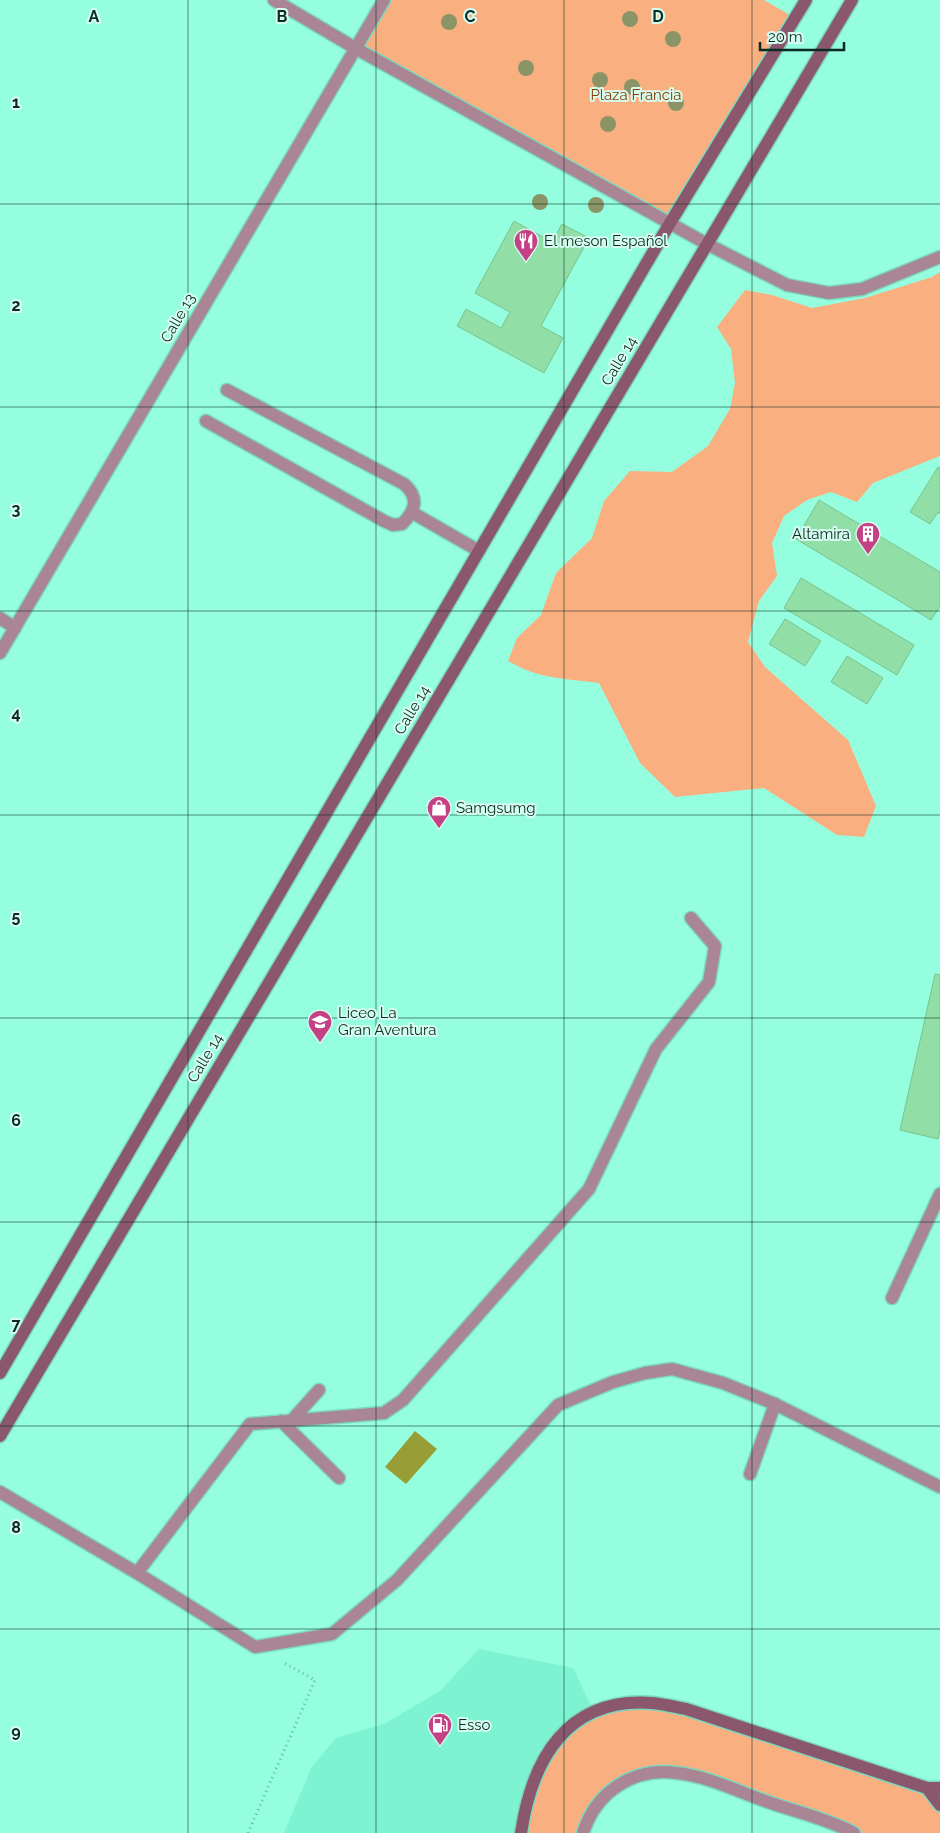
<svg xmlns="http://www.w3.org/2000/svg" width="940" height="1833" font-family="Raleway,sans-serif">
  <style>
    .built { fill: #7ef3d1 }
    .green { fill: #faaf81 }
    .water { fill: #989d36 }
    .building { fill: #92dea7; stroke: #78c48e }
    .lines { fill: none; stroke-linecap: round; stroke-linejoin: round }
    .lane-casing { stroke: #7cd8bc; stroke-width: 15 }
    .street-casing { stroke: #7cd8bc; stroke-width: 15 }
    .secondary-casing { stroke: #7cd8bc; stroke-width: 15 }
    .path { stroke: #67b8a0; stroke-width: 3; stroke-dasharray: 1 4; stroke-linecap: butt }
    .lane { stroke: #aa8594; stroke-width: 12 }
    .street { stroke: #aa8594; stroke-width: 12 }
    .secondary { stroke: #8a576d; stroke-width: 12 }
    .tree { fill: #8b9466 }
    .grid { fill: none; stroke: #092b22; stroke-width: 1; stroke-opacity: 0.55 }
    .labels { text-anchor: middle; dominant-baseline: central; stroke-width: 4; stroke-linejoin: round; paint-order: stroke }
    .park-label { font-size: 15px; fill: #823e04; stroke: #d7fdf0 }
    .poi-label { font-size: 15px; fill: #092b22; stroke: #d7fdf0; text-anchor: start }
    .street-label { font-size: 15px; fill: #092b22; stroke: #d7fdf0 }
    .grid-label { font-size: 16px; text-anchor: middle; font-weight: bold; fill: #092b22; stroke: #d7fdf0; stroke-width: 4; stroke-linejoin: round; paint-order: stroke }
  </style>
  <rect width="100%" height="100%" fill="#95fede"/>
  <!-- built -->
  <path class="built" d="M479,1649L573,1668L594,1712L521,1833H284L311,1768L336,1738L384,1724L440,1691Z"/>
  <!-- green -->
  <path class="green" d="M384,0H764L795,18L670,223L355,48Z
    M940,272V456L873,483L857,502L831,492L807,500L784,516L772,543L777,576L759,601L748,642L765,667L848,740L876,806L864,837L837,835L764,788L675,797L640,763L599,683C564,678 541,680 508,661L517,638L541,615L556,573L592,538L604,501L630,471L672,472L708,446L730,409L735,383L731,349L717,327L745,290L772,295L812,308L865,298L932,277Z
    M654,1703L927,1788L940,1805V1833H854L678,1773L612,1788L583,1833H521L545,1755L594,1712Z"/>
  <!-- water -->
  <path class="water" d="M415,1431L437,1449L406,1484L385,1467Z"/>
  <!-- building -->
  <path class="building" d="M514,221L552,242L562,224L589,238L541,326L563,338L544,373L457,326L466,309L501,328L510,312L475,293Z
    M938,467L940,468V514L938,512L930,524L910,512Z
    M819,500L940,572V606L931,620L796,539Z
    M801,578L914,645L897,675L784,608Z
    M785,619L821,641L805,666L769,644Z
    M847,656L883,678L867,704L831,682Z
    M935,974L940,975V1129L938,1139L900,1130Z"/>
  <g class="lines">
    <defs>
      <path id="lane" d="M206,421L384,521L393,525L402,524C415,511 420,498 404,484L227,390
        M413,513L479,551
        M0,618L15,628
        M892,1298L940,1194
        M292,1420L319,1390
        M281,1421L339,1478
        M750,1474L775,1404
        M137,1573L250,1424L384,1413L403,1400L589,1189L656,1049L709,982L715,946L691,918
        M583,1833C596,1792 633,1767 677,1773C707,1776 739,1792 768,1802C796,1812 828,1819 854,1833"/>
      <path id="street" d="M274,0L355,48L707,244L787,285L829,293L862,289L940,257
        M0,653L384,0
        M0,1492L137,1573L255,1647L332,1634L397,1580L558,1405L613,1382L645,1373L672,1369L723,1383L775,1404L940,1487"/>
      <path id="secondary" d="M0,1373L670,223L806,0
        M0,1436L852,0
        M927,1788L940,1805
        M521,1833C532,1759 567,1697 652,1703C664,1704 675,1707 686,1709L927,1788H940"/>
    </defs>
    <!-- lane casing -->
    <use href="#lane" class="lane-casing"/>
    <!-- street casing -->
    <use href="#street" class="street-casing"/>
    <!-- secondary casing -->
    <use href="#secondary" class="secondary-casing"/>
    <!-- path -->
    <path class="path" d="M248,1833L315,1680L284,1663"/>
    <!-- lane -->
    <use href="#lane" class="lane"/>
    <!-- street -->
    <use href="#street" class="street"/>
    <!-- secondary -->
    <use href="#secondary" class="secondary"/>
  </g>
  <!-- trees -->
  <g class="tree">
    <circle cx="630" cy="19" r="8"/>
    <circle cx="449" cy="22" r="8"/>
    <circle cx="673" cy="39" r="8"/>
    <circle cx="526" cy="68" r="8"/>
    <circle cx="600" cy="80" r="8"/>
    <circle cx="632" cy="87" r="8"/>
    <circle cx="676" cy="103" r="8"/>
    <circle cx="608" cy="124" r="8"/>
    <circle cx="540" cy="202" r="8"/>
    <circle cx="596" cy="205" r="8"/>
  </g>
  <!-- grid -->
  <path class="grid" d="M188,0V1833M376,0V1833M564,0V1833M752,0V1833M0,204H940M0,407H940M0,611H940M0,815H940M0,1018H940M0,1222H940M0,1426H940M0,1629H940"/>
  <!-- icons -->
  <defs>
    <symbol id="restaurant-pin" viewBox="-11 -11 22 30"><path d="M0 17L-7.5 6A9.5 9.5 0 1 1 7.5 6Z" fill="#c54185" stroke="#d7fdf0"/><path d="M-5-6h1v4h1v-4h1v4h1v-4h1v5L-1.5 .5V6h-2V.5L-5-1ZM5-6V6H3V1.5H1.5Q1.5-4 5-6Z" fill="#fff"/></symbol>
    <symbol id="building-pin" viewBox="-11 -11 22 30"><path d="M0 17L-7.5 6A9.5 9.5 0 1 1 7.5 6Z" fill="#c54185" stroke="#d7fdf0"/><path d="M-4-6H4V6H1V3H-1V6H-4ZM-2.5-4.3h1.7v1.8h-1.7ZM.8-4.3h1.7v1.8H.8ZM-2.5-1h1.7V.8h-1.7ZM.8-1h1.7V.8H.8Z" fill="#fff"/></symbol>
    <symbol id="shop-pin" viewBox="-11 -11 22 30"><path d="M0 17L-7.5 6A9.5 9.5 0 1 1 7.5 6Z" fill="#c54185" stroke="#d7fdf0"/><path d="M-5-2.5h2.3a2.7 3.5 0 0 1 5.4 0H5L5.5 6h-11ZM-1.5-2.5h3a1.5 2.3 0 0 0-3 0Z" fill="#fff"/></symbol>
    <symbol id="school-pin" viewBox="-11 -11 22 30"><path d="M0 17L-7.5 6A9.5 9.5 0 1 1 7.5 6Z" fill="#c54185" stroke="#d7fdf0"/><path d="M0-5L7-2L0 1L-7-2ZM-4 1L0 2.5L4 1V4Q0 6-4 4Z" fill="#fff"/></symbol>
    <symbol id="fuel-pin" viewBox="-11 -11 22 30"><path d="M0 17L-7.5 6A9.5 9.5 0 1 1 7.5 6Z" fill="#c54185" stroke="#d7fdf0"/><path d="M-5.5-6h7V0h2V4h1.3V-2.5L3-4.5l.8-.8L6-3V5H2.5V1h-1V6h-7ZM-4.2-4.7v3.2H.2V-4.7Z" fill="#fff"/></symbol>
  </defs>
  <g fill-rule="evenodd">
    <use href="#restaurant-pin" x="512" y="227" width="28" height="38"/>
    <use href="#building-pin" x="854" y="520" width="28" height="38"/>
    <use href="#shop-pin" x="425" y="794" width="28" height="38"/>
    <use href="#school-pin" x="306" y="1008" width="28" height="38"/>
    <use href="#fuel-pin" x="426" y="1711" width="28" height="38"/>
  </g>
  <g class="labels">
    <!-- park labels -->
    <g class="park-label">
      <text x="636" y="95">Plaza Francia</text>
    </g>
    <!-- poi labels -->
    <g class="poi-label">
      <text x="544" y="241">El meson Español</text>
      <text x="850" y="534" text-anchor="end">Altamira</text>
      <text x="456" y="808">Samgsumg</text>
      <text x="338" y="1013">Liceo La<tspan x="338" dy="17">Gran Aventura</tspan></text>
      <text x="458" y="1725">Esso</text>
    </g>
    <!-- street labels -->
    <g class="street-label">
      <text transform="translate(178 318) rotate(-60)">Calle 13</text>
      <text transform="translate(619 361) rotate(-59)">Calle 14</text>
      <text transform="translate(412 710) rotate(-59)">Calle 14</text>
      <text transform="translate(205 1058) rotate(-59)">Calle 14</text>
    </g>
  </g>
  <g class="grid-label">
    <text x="94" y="22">A</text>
    <text x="282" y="22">B</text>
    <text x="470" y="22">C</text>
    <text x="658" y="22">D</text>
    <text x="16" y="108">1</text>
    <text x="16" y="311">2</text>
    <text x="16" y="515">3</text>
    <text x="16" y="719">4</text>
    <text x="16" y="922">5</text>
    <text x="16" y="1126">6</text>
    <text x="16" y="1330">7</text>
    <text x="16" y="1533">8</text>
    <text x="16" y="1737">9</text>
  </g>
  <!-- scale -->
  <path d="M760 42v8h84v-8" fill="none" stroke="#092b22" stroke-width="2.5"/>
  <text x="768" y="42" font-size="15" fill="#092b22" stroke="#d7fdf0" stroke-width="4" paint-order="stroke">20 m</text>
</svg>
